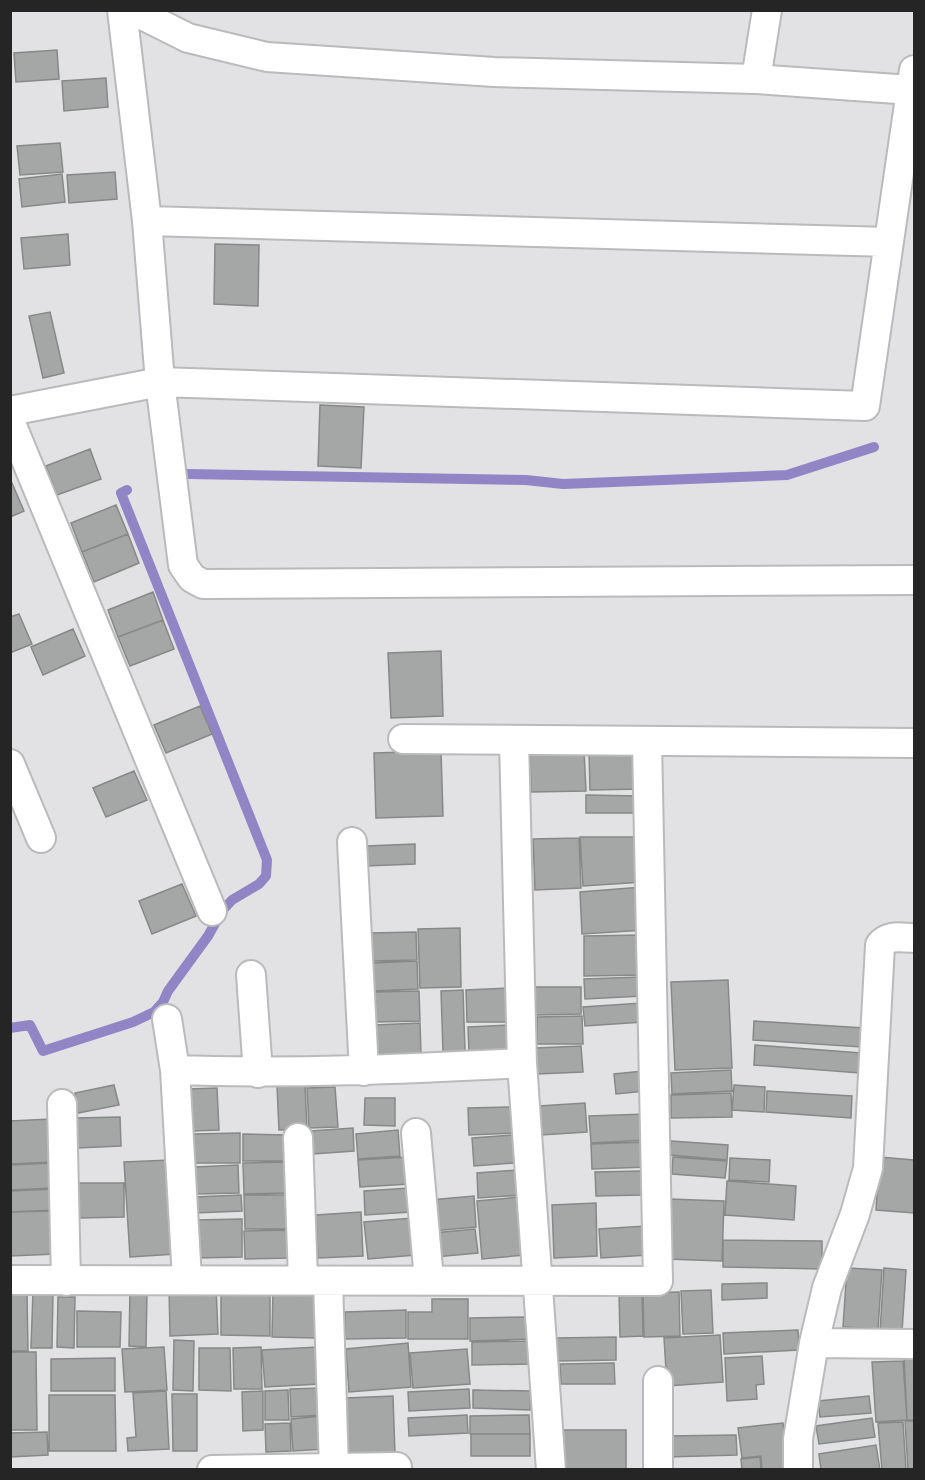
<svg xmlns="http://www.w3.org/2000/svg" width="925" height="1480" font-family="Mulish,sans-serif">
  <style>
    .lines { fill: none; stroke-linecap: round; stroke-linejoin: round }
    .stream { stroke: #9285c5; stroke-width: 10 }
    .building { fill: #a4a7a6; stroke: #868987; stroke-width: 1.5 }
    .street-casing { stroke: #bababc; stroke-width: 32 }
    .street { stroke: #fff; stroke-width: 28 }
  </style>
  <rect width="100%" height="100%" fill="#e2e2e5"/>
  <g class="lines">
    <!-- stream -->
    <path class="stream" d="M188,474L526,480L563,484L787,475L874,447
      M10,1028L30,1025L43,1051L133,1022L154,1012L163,1002L168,991L208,936L222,911L232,900L259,884L266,876L267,860L121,493L127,490"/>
  </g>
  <!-- building -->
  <path class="building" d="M57,50L59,79L16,82L14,53Z
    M106,78L108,107L64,111L62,81Z
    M60,143L63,172L20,175L17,146Z
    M115,172L117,199L69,203L67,175Z
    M62,174L65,202L22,207L19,179Z
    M68,234L70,265L24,269L21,238Z
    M215,244L259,245L258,306L214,304Z
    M50,312L64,373L43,378L29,316Z
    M320,405L364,407L361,468L318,466Z
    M90,449L101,479L57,495L46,466Z
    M12,483L24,511L10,517V484Z
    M116,505L128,534L82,552L71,523Z
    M128,534L139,563L94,582L82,552Z
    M153,592L163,620L118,637L108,610Z
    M19,614L32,644L10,653V617Z
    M163,620L174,649L130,666L118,637Z
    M73,629L85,656L43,675L31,647Z
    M441,651L443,716L391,718L388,653Z
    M200,706L212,734L166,753L154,725Z
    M441,751L443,816L376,818L374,753Z
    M584,751L586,791L531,792L530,753Z
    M589,751H642L643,789L590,790Z
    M134,771L147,800L106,817L93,788Z
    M586,795L640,796V813H586Z
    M580,837H642L643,882L583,886Z
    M579,838L581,888L535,890L533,839Z
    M415,844V864L366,866V846Z
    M182,884L196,916L152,934L139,901Z
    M642,887L645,930L582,934L580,892Z
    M460,928L461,987L420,988L418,929Z
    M416,932L417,960L372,961L371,933Z
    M644,935V975L584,976V936Z
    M417,961L418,989L373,991L372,963Z
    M641,977L642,996L585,999L584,979Z
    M728,980L732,1068L675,1070L671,982Z
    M535,987H581V1014L536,1015Z
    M509,988V1022H467L466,990Z
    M463,990L465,1051L443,1052L441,991Z
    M419,991L420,1021L375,1022L374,992Z
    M642,1003L643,1022L585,1026L583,1007Z
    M582,1016L583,1044H537V1017Z
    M754,1021L864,1028L862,1047L753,1040Z
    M420,1023L421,1053L376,1054L375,1025Z
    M511,1025L512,1050L469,1052L468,1027Z
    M755,1045L861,1053L860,1073L754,1065Z
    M581,1046L583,1072L537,1074L536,1048Z
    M731,1070L732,1091L672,1094L671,1073Z
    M643,1071L645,1091L616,1094L614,1074Z
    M114,1085L119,1105L78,1113L75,1093Z
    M305,1085L307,1129L279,1130L277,1086Z
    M734,1085L765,1087L764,1112L732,1110Z
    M335,1087L338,1127L309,1128L307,1088Z
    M217,1088L219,1130L191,1131L189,1089Z
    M767,1091L852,1096L851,1118L766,1112Z
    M731,1093L732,1117L671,1118V1095Z
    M365,1098H395V1126L364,1125Z
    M585,1103L587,1132L541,1135L539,1106Z
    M513,1107L514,1133L469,1135L468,1108Z
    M646,1114L648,1140L591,1143L589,1116Z
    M120,1117L121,1146L77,1148L76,1118Z
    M51,1119L54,1162L10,1164V1121Z
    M353,1128L354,1151L313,1154L311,1131Z
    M398,1130L400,1156L358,1159L356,1134Z
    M240,1133V1163H195L194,1134Z
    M243,1134L287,1135V1161H243Z
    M513,1135L514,1163L474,1166L472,1138Z
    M671,1141L728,1145L727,1160L670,1155Z
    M647,1142L648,1167L592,1169L591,1144Z
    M409,1157L410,1184L360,1187L358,1160Z
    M673,1157L727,1161L725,1178L672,1174Z
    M879,1157L914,1160V1213L876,1210Z
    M730,1158L770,1160L769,1182L729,1180Z
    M170,1160L176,1254L130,1257L124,1162Z
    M288,1162L289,1193L244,1194L243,1163Z
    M53,1163L54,1188L10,1190V1165Z
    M238,1165L239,1193L196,1194L195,1167Z
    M518,1170L521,1195L478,1198L477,1173Z
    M641,1171L642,1195L596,1196L595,1172Z
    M727,1181L796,1186L794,1220L725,1215Z
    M79,1183H124V1217L79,1218Z
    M409,1188L411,1212L365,1215L364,1191Z
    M54,1189L55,1210L10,1212V1191Z
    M241,1195L242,1211L195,1213L194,1197Z
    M244,1195H291V1229H245Z
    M474,1196L476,1227L432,1231L430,1200Z
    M520,1197L525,1255L482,1259L477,1201Z
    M669,1199L724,1201L722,1261L666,1259Z
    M596,1203L597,1256L554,1258L552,1205Z
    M55,1211L56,1254L10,1256V1212Z
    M361,1212L363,1256L318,1258L316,1215Z
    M413,1218L416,1255L368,1259L364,1222Z
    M242,1219V1257L197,1258L196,1220Z
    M646,1226L648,1255L601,1258L599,1229Z
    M475,1229L478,1253L435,1257L433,1233Z
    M290,1230V1258L245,1259L244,1231Z
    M723,1240L822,1241V1269L723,1267Z
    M847,1268L882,1270L878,1329L843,1327Z
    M884,1268L906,1270L902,1332L880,1331Z
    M767,1283V1298L722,1300V1284Z
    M216,1287L218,1334L170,1336L169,1288Z
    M221,1287H270V1336L221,1335Z
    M273,1289L316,1290V1338L272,1337Z
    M130,1290L147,1291L146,1347L129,1346Z
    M711,1290L713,1333L683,1334L681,1291Z
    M33,1291L53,1292L52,1348H31Z
    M10,1292H27L28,1351H10Z
    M619,1292H642L643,1336L620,1337Z
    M679,1292L680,1336L644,1337L643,1293Z
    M58,1297H75L74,1348L57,1347Z
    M432,1299H468V1339H408V1312H432Z
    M406,1310V1338L345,1339V1312Z
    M77,1311L121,1312L120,1347H77Z
    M530,1317V1339L470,1341V1318Z
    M798,1330L799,1350L724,1354L723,1333Z
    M720,1335L723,1382L667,1386L664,1338Z
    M616,1337V1360L558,1361L557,1338Z
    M174,1340L194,1341L193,1391L173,1390Z
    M531,1341V1364L472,1365V1342Z
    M408,1343L411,1387L349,1392L346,1349Z
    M164,1347L167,1390L125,1392L122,1349Z
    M261,1347L262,1389H234L233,1348Z
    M318,1347L320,1384L265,1387L262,1350Z
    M199,1348H230L231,1391L199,1390Z
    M467,1349L470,1384L413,1388L410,1353Z
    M10,1352H36L37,1430H10Z
    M762,1356L764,1384L756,1385L757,1399L727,1401L725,1358Z
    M115,1358V1391H51V1359Z
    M904,1358H914V1420H907Z
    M903,1361L907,1420L876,1422L872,1362Z
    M614,1363L615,1384H561L560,1364Z
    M322,1388L324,1415L291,1417L290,1389Z
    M469,1389L470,1408L409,1411L408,1392Z
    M288,1390L289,1420H265V1391Z
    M473,1390L531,1391L530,1410L473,1408Z
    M166,1391L169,1449L128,1451L127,1438L136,1437L133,1393Z
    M263,1391V1430L243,1431L242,1392Z
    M172,1394H197V1451H173Z
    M49,1395H115L116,1451H49Z
    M393,1396L395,1454L348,1455L346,1398Z
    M869,1396L871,1413L820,1417L818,1401Z
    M467,1415L468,1433L409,1436L408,1418Z
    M529,1415L530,1434H470V1416Z
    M323,1416L325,1449L293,1451L291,1419Z
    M872,1418L875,1437L819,1444L816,1426Z
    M905,1421H914V1470H908Z
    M903,1422L906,1470H882L878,1423Z
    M290,1423L291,1451L266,1452L265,1424Z
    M783,1423L788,1470H762L761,1456L742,1458L738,1428Z
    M557,1430H626V1470H557Z
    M47,1432L48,1455L10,1457V1433Z
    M471,1434H530V1456H471Z
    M736,1435L737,1455L667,1457L666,1436Z
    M876,1445L880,1470H821L819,1454Z
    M760,1457L761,1470H742L741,1459Z"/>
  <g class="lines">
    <defs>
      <path id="street" d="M122,10L147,221L160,382L183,565L192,578L203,584L914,580
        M132,10L188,38L267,57L494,72L756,79L911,90
        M756,79L767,10
        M147,221L889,242
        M10,411L160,382L865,406L914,70
        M10,421L212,911
        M403,739L914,743
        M514,740L522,1063L551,1470
        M10,764L41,838
        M352,842L364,1071
        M251,975L258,1073
        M167,1019L175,1070C291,1074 406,1069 522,1063
        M175,1070L187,1279
        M62,1104L66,1281
        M416,1133L429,1280
        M298,1138L303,1280
        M10,1280L658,1281L647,741
        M328,1281L334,1469
        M814,1343L914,1344
        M658,1381V1470
        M212,1470L397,1467V1470
        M798,1470V1439L814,1343L827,1288L855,1214L868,1168L880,945C889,934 902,938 914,938"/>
    </defs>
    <!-- street casing -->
    <use href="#street" class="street-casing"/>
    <!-- street -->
    <use href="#street" class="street"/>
  </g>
  <!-- border -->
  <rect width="925" height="1480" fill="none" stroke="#252526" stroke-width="24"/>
</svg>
